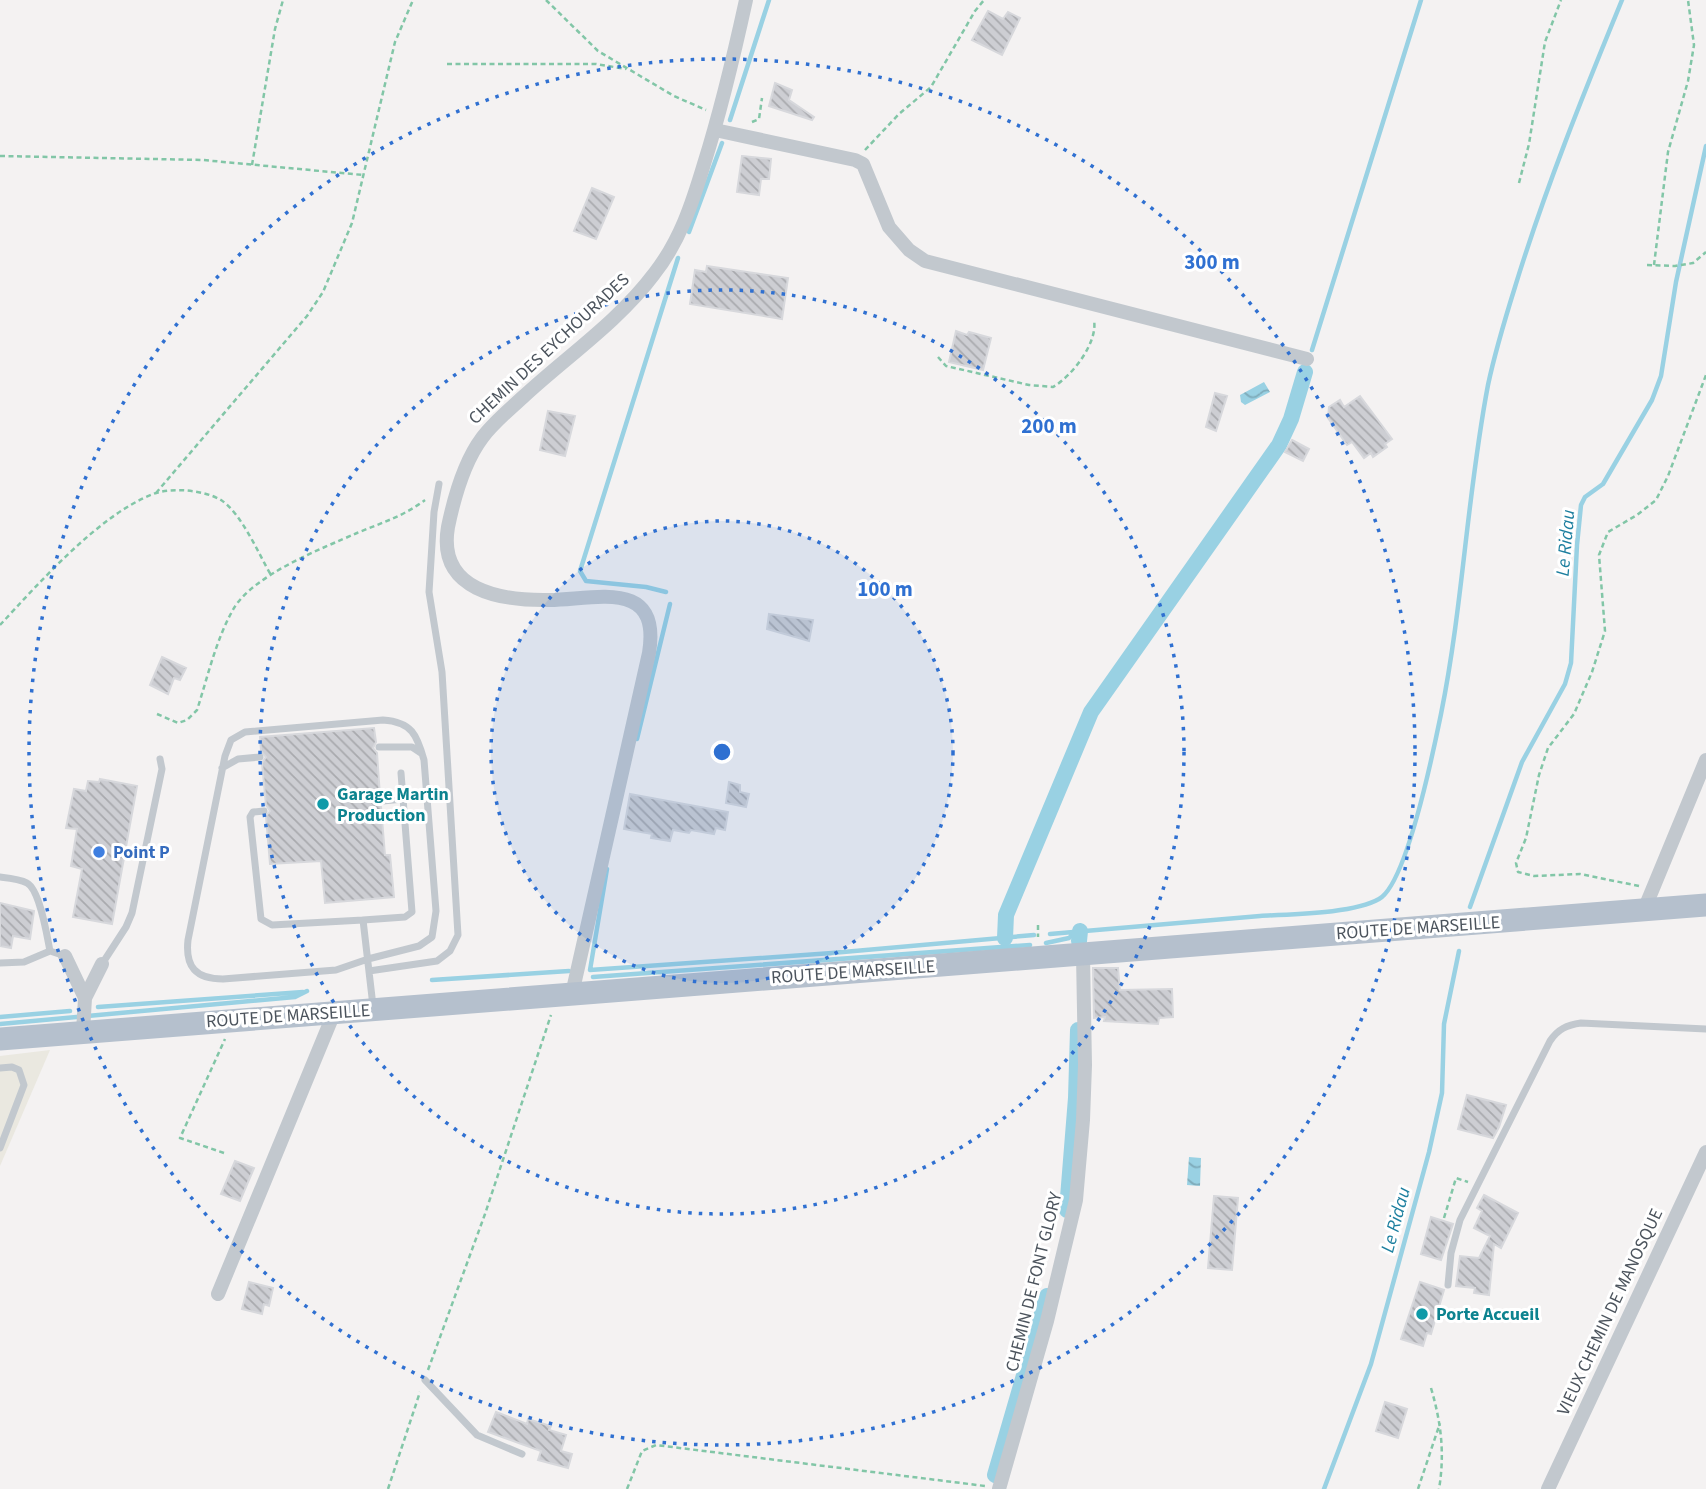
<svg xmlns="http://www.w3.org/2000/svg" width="1706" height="1489" font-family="'Source Sans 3',sans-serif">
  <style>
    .commercial { fill: #eae8e0 }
    .water { fill: url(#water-waves) }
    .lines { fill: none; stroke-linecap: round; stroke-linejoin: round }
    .stream { stroke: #99d1e3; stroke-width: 4.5 }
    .canal { stroke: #99d1e3; stroke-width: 16 }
    .building { fill: url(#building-back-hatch); stroke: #d7d8dc; stroke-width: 2 }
    .path { stroke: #82c6a7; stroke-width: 2.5; stroke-dasharray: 5 3.5; stroke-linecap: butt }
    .lane { stroke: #c2c8ce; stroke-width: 7 }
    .street { stroke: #c2c8ce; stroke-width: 14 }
    .primary { stroke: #b5c0cd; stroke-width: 23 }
    .ring { fill: none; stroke: #2f70d1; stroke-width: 3.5; stroke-dasharray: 3.5 7 }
    .culture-dot { fill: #0f9aa8; stroke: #fff; stroke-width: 2.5 }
    .shop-dot { fill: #3f7fe0; stroke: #fff; stroke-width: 2.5 }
    .labels { text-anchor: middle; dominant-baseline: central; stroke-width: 6; stroke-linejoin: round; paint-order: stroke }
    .street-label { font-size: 18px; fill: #4c545d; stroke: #fff }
    .culture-label { font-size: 18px; font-weight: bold; fill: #0d838f; stroke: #fff; text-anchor: start }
    .shop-label { font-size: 18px; font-weight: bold; fill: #366cbe; stroke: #fff; text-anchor: start }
    .water-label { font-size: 19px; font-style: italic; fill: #1d7f9f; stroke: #fff }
    .centre { fill: #2f70d1; stroke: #fff; stroke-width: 3.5 }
    .ring-label { font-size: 21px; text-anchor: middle; font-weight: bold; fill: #2f70d1; stroke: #fff; stroke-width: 6; stroke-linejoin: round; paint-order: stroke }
  </style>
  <defs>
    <pattern id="water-waves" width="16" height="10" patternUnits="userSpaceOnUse" patternTransform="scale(1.75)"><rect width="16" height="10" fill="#99d1e3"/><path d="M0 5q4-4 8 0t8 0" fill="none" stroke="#7facbb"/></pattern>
    <pattern id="building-back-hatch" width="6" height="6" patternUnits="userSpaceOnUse" patternTransform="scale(1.75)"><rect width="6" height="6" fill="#cdced3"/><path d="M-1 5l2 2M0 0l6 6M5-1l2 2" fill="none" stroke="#a9aaae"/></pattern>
  </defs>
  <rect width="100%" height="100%" fill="#f4f2f2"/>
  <!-- commercial -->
  <path class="commercial" d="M50,1050L0,1166V1056Z"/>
  <!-- water -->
  <path class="water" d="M1264,382L1270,392L1245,405L1241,402L1240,395Z
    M1189,1157L1201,1158L1200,1186L1187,1185Z"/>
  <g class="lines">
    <!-- stream -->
    <path class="stream" d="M730,120L769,0
      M689,232L722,143
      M1312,350L1421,0
      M666,592L646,587L586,581L580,571L678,258
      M637,739L670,604
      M607,869L590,970L832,953L1034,935
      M1470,907L1522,762L1565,684L1571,663L1577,545L1581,505L1585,497L1603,484L1652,400L1661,376L1676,282L1706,146
      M1050,934C1120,928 1190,922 1260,916C1292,914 1352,914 1379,899C1407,884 1434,748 1441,714C1463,605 1467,494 1488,385C1495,352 1505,319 1515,287C1545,189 1583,95 1622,0
      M1046,943L1069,938L1074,933
      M593,977L1030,945
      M432,980L569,971
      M98,1007L303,992
      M0,1017L70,1011
      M0,1024L295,997L307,991
      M1324,1489L1371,1364L1429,1152L1442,1093L1444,1024L1459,951"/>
    <!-- canal -->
    <path class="canal" d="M1005,938L1006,915L1091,712L1279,445L1291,419L1305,372
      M1079,941L1080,931
      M1067,1210L1076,1098L1078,1030
      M995,1475L1047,1296"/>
  </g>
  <!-- building -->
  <path class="building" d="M988,11L1003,19L1008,12L1020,18L1002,55L972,40Z
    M775,83L792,90L789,100L814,117L812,120L769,106Z
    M742,156L771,159L769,179H761L759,195L737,192Z
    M592,188L614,197L596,239L574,231Z
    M707,266L788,278L782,319L690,304L695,270L706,272Z
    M956,331L967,335L969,332L991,338L983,370L949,362Z
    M1215,393L1227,396L1216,431L1206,427Z
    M1360,396L1392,439L1385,444L1387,447L1373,457L1371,453L1364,458L1352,442L1347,445L1328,418L1329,407L1340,400L1344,407Z
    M548,411L575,416L565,456L540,450Z
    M1292,440L1309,449L1303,461L1285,452Z
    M769,614L813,620L809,641L767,629Z
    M162,657L186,668L180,680L174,678L168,694L150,685Z
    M374,728L376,742L373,748L377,753L380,796L377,802L381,807L385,855H390L394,897L325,903L321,861L270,864L266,816L270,811L266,805L262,763L266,757L261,751L260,737Z
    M100,779L137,786L112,924L73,917L82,869L71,866L77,829L66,828L74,789L86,791L88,781L99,782Z
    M729,782L740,785V792L749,794L746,807L726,803Z
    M630,794L728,812L725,830L716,828L714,834L691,830L689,833L673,830L670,841L651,838L652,834L624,829Z
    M0,903L34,911L30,939L13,936L11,948L0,946Z
    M1093,968H1118L1120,990L1172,989L1173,1017L1159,1018L1158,1024L1104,1021L1105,1017L1094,1018Z
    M1467,1095L1506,1105L1499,1127L1493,1138L1458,1129Z
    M235,1161L254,1168L240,1201L221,1194Z
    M1484,1195L1518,1213L1501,1248L1494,1244L1489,1295L1474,1293L1475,1288L1456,1286L1460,1256L1479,1258L1490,1236L1474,1228L1482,1211L1477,1208Z
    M1214,1196L1238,1198L1232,1270L1208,1268Z
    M1431,1217L1453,1224L1441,1260L1421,1254Z
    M249,1282L273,1288L269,1306L264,1304L262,1314L242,1309Z
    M1420,1282L1444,1290L1431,1334L1427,1333L1423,1346L1401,1339Z
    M1385,1402L1407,1409L1398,1438L1376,1431Z
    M496,1412L527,1424L528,1419L551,1426L549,1430L566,1435L561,1451L572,1454L568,1468L538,1460L541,1451L488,1432Z"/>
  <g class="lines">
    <!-- path -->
    <path class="path" d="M546,0L598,51L674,96L706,110
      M447,64H596L626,69
      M752,122L759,119L762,98
      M865,150L899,114L931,87L975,11L984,0
      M0,156L203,160L363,175
      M252,165L275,29L283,0
      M1519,183L1529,144L1545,42L1561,0
      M1647,265L1675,266L1693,263L1706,252
      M1654,265L1668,152L1688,81L1694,45L1688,0
      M938,357L946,366L1029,385L1053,387C1072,376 1098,343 1094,320
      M156,493L307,316L323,292L352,223L395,42L413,0
      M0,625C40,582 99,515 153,494C172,487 204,490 221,500C242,514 258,553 271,575
      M157,714L178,723L187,720L197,710C208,676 216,639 234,608C255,574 321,549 357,533C381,523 404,516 425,500
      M1639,886L1580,874L1534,876L1518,872L1516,863L1526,838L1539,775L1548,748L1574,714L1592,672L1605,631L1599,555L1608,532L1637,515L1656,500L1668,476L1706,375
      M1038,925V937
      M224,1153L180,1138L225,1039
      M1444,1218L1456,1178L1468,1182
      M428,1370L485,1214L551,1015
      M1431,1388C1441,1422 1445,1453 1439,1489
      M388,1489L420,1392
      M627,1489L642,1451L656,1445L985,1486
      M1418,1489L1440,1423"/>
    <!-- lane -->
    <path class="lane" d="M383,720C412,722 417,735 424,760L436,911L432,937L419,946L368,959L336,970L223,979C196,979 185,967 188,940L225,756L231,740L245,732Z
      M379,747H412L421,753
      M222,768L238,759L260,757
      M383,801L403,799
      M264,811L253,812L250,817L261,919L272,925L363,920L373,1006
      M0,877C9,878 20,879 27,883C40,890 47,936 50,951L65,956
      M363,920L405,917L412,912L401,773
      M0,963L24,962L50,951
      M102,964L126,927L132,913L162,769L160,759
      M369,971L437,961L450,951L458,935L442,672L429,592L434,512L439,484
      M0,1068L12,1067L19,1070L24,1085L0,1148
      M1448,1285L1451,1253L1460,1220L1550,1041C1558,1029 1567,1025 1581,1023L1706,1029
      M425,1380L477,1435L522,1454"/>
    <!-- street -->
    <path class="street" d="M715,130L855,160L863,164L889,227L909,250L925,261L1307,359
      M1644,910L1706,760
      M65,956L85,998L83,1032
      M572,994L649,653C661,579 597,599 550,600C501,601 437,591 448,527C454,498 464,462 482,438C493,423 509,410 523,397C566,357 618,322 654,274C680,241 692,204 704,164C721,110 734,55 746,0
      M85,998L102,964
      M218,1294L334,1013
      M999,1489L1047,1321L1076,1200L1083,1120L1085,1065L1083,955
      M1548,1489L1706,1152"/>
    <!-- primary -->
    <path class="primary" d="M0,1039L1706,905"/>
  </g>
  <!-- distance rings -->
  <circle cx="722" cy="752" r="231" fill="#2f70d1" fill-opacity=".12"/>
  <g class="ring">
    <circle cx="722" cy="752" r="231"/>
    <circle cx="722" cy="752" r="462"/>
    <circle cx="722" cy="752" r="693"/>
  </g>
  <!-- markers -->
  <g class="culture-dot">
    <circle cx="323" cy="804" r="7"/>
    <circle cx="1422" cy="1314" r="7"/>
  </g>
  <circle class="shop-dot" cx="99" cy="852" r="7"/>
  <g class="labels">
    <!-- street labels -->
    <g class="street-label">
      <text transform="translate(549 349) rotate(-43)">CHEMIN DES EYCHOURADES</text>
      <text transform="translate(1418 928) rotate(-4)">ROUTE DE MARSEILLE</text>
      <text transform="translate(853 972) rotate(-4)">ROUTE DE MARSEILLE</text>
      <text transform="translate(288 1016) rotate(-4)">ROUTE DE MARSEILLE</text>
      <text transform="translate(1034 1282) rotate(-76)">CHEMIN DE FONT GLORY</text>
      <text transform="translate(1610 1312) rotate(-65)">VIEUX CHEMIN DE MANOSQUE</text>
    </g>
    <!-- culture labels -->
    <g class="culture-label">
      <text x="337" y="794">Garage Martin<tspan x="337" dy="21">Production</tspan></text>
      <text x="1436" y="1314">Porte Accueil</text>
    </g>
    <!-- shop labels -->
    <g class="shop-label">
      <text x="113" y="852">Point P</text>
    </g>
    <!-- water labels -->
    <g class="water-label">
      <text transform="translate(1566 543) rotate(-85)">Le Ridau</text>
      <text transform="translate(1396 1220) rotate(-75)">Le Ridau</text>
    </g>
  </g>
  <circle cx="722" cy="752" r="10" class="centre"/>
  <g class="ring-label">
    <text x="1212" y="269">300 m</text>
    <text x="1049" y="433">200 m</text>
    <text x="885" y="596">100 m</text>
  </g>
</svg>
